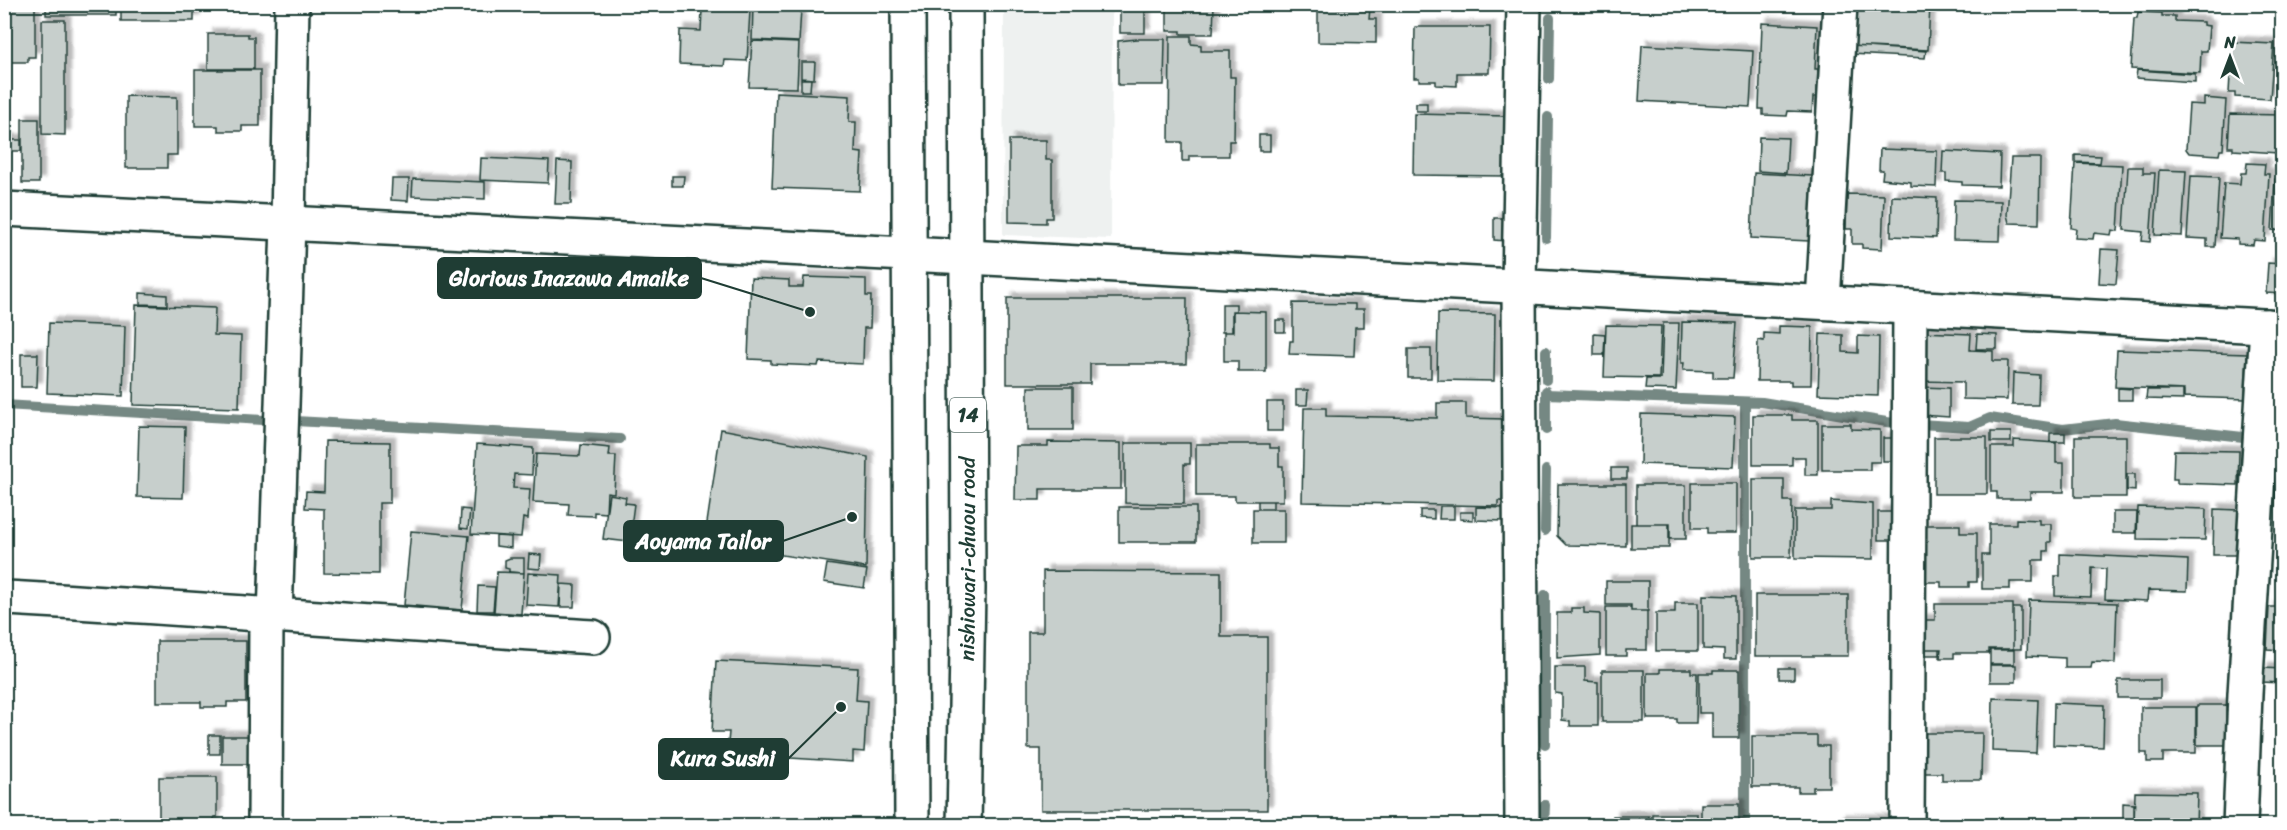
<svg xmlns="http://www.w3.org/2000/svg" width="2287" height="830" font-family="Sriracha,sans-serif">
  <style>
    .built { fill: #eef1f0 }
    .lines { fill: none; stroke-linecap: round; stroke-linejoin: round }
    .stream { stroke: #758883; stroke-width: 10 }
    .building { fill: #c7cfcc; stroke: #1f3d34; stroke-width: 1.5; filter: url(#shadow) }
    .minor-casing { stroke: #1f3d34; stroke-width: 38 }
    .tertiary-casing { stroke: #1f3d34; stroke-width: 38 }
    .primary-casing { stroke: #1f3d34; stroke-width: 38 }
    .minor { stroke: #fff; stroke-width: 33 }
    .tertiary { stroke: #fff; stroke-width: 33 }
    .primary { stroke: #fff; stroke-width: 33 }
    .labels { text-anchor: middle; dominant-baseline: central; stroke-width: 4.5; stroke-linejoin: round; paint-order: stroke }
    .shield { fill: #fff; stroke: #627771; stroke-width: 1.5 }
    .shield-label { font-size: 20px; font-weight: bold; fill: #1f3d34 }
    .street-label { font-size: 21px; fill: #1f3d34; stroke: #fff }
    .leader { fill: none; stroke: #1f3d34; stroke-width: 2 }
    .callout-dot { fill: #1f3d34; stroke: #fff; stroke-width: 2 }
    .callout { fill: #1f3d34; stroke: #1f3d34; stroke-width: 2 }
    .callout-label { font-size: 22px; text-anchor: middle; font-weight: bold; fill: #fff }
  </style>
  <defs>
    <filter id="shadow"><feDropShadow dx="5.5" dy="-5.5" stdDeviation="1.5" flood-color="#0004"/></filter>
  </defs>
  <rect width="100%" height="100%" fill="#fff"/>
  <filter id="ink" filterUnits="userSpaceOnUse"><feTurbulence type="fractalNoise" baseFrequency=".0167" numOctaves="2"/><feDisplacementMap in="SourceGraphic" scale="12" xChannelSelector="R" yChannelSelector="G"/><feConvolveMatrix kernelMatrix="1 2 1 2 8 2 1 2 1" color-interpolation-filters="sRGB"/></filter>
  <g filter="url(#ink)">
    <!-- built -->
    <path class="built" d="M1004,5H1112L1111,239L1003,235Z"/>
    <g class="lines">
      <!-- stream -->
      <path class="stream" d="M1550,5V4
        M1549,79L1550,18
        M1546,238L1548,117
        M1546,351V380
        M1546,391V430
        M1546,394L1762,402L1893,423
        M4,405L263,420
        M295,421L620,439
        M1919,424L1969,427L1990,418L2063,429L2115,423L2243,437
        M1545,531L1546,470
        M1545,744V595
        M1544,826L1545,805
        M1745,826V402"/>
    </g>
    <!-- building -->
    <path class="building" d="M4,4H35V57H28V62H4Z
      M46,4H116V15H46Z
      M121,4H194V21H121Z
      M1120,4H1145V33H1120Z
      M1167,4H1214L1213,34H1181V31H1167Z
      M1853,4H1930L1928,50L1850,46Z
      M2135,4H2150V12L2135,10Z
      M753,6L801,9L799,42L752,40Z
      M1318,8H1370L1369,19H1376V43L1318,42Z
      M702,9L750,11L747,61L725,60L724,66L679,64L680,30L701,31Z
      M2138,12L2162,13V16H2175V21L2203,22V25L2209,26L2207,51H2201L2200,73L2131,69L2134,18H2137Z
      M42,20H65V135L42,134Z
      M1762,23L1817,26L1815,69H1818L1817,97H1813L1812,112L1788,111L1787,116L1763,115V109H1759Z
      M1415,27H1490L1489,73H1457V86L1436,85V81H1419V78H1414Z
      M208,34H248V37H254V69H208Z
      M1170,36H1191V44L1201,45V51H1230V77H1235L1234,141H1229V156H1189V161H1182V142H1169Z
      M1137,39H1165L1164,85H1118V41Z
      M752,41L799,43L797,88L749,87Z
      M2232,42L2274,44L2270,99L2235,97V93H2229Z
      M1642,45L1753,51L1750,107L1639,101Z
      M1851,46L1926,51L1925,58L1851,54Z
      M801,62H815L814,79L801,78Z
      M195,70H260V126H242V131H218V126H195Z
      M2137,70L2195,74V82L2136,78Z
      M801,79H811L810,91H801Z
      M776,92L850,96L849,122H856L855,152L862,153L860,191L772,188Z
      M126,96L177,97V155H167V168H126Z
      M2204,98L2226,100L2223,150H2220L2219,155L2189,153L2186,149L2189,104L2204,105Z
      M1416,103H1427V111H1416Z
      M1414,114L1506,116L1505,176L1413,175Z
      M2230,114L2282,115V150H2279L2278,153L2233,150V147H2228Z
      M22,119H39V183H22Z
      M1259,135H1270V151H1259Z
      M1759,137L1788,138L1786,173L1758,171Z
      M6,140H21V151H6Z
      M1009,140H1046V160H1052V218H1046V223L1009,222Z
      M1880,149L1937,151L1936,187L1911,186V182L1882,179L1883,170H1879Z
      M1943,151L2000,154L1999,186L1962,185V182L1946,181V173H1942Z
      M2075,155L2101,156L2100,163L2075,162Z
      M481,158L549,161L548,183L480,180Z
      M2011,158H2040L2039,224L2009,223L2007,215Z
      M557,161L572,162L571,204H555Z
      M2075,163L2122,165L2118,231L2112,230L2111,235L2094,233L2093,239L2075,238L2076,229L2071,228Z
      M2247,163L2265,164L2264,174H2269L2265,241L2254,240L2253,245L2238,244V239L2220,238L2224,183L2240,184L2241,173H2246Z
      M2128,167H2143V173H2155L2150,242L2142,241L2143,232L2124,230Z
      M2159,170L2186,171L2182,236L2155,235Z
      M1754,173L1812,176L1811,203L1818,204L1817,222L1810,221L1809,241L1751,238Z
      M2281,173L2282,231L2272,230L2275,179H2281Z
      M672,176H684L683,186H672Z
      M2191,176L2219,177L2215,247H2207V239L2187,238Z
      M392,179H409L408,201L391,200Z
      M413,179L485,182V199L412,196Z
      M1847,194L1884,195L1882,249L1862,248V244H1852V229H1846Z
      M1892,196L1937,198L1936,238L1891,236Z
      M1954,200L2001,201L2000,241L1953,240Z
      M1494,218H1505V241L1494,240Z
      M2101,249L2119,250L2116,284L2099,283Z
      M2268,263L2282,264V294L2266,293Z
      M804,277L866,279V296H871L870,328H864L863,364L819,362L818,366L771,364V360L748,359L751,278L789,280V287H803Z
      M140,293L167,295V305L140,304Z
      M1007,298H1187L1186,364H1090V384H1007Z
      M1293,303L1355,304V309H1364V327H1355L1354,356L1289,354L1290,341H1293Z
      M1222,304H1236V311H1232V332H1222Z
      M136,305L215,308L214,335L241,336L239,408L133,405Z
      M1233,311L1266,312V372H1238V361H1224V332H1233Z
      M1438,313L1495,314L1494,381L1437,380Z
      M1276,320H1285V332H1276Z
      M1682,322L1737,323L1733,378H1713V371L1683,370L1684,363H1681Z
      M49,323L125,326L123,396L47,393Z
      M1663,323H1679L1676,390L1645,389L1646,379H1661Z
      M1606,325L1661,326L1659,378L1604,377Z
      M1779,326L1812,327L1811,385H1791V381H1757L1758,340L1764,341V333L1779,334Z
      M1921,332L1971,334L1970,350L1993,351V361H2008L2007,400L1963,399V382L1920,381Z
      M1594,333L1605,334L1604,355H1594Z
      M1820,334L1843,335V352L1858,353V336L1879,337L1878,396L1818,394Z
      M1977,334L1997,335V349H1976Z
      M1408,349H1431V378H1408Z
      M2117,350L2247,354L2245,399L2184,397V390L2115,387Z
      M21,354H38L37,387H21Z
      M2278,369H2282V430H2276Z
      M2013,373L2039,375L2038,405H2012Z
      M1028,387H1073V430H1028Z
      M1921,387L1949,388V417L1920,415Z
      M2118,388L2132,389V400H2118Z
      M1296,390H1308L1307,405H1296Z
      M2147,390H2183V400L2146,399Z
      M1267,402H1283V431H1267Z
      M1437,403H1466V418L1504,419L1502,501H1498V506L1302,502L1304,408H1326V416L1437,418Z
      M1641,414L1735,417L1733,467L1640,464Z
      M1753,415H1792V420H1818V475H1805V457H1792V465H1753Z
      M1822,424H1851V429L1880,430V462H1870V470H1822Z
      M139,426L185,427L183,498L137,497Z
      M721,429L868,457L866,568L704,543Z
      M1991,432H2011V442H1991Z
      M2050,433H2065V442H2050Z
      M2075,436H2126V497H2075Z
      M1934,437H1987V494H1934Z
      M1883,438H1895V461H1883Z
      M2014,440L2056,443V463H2064V492H2030V499H1997V492H1991V447H2014Z
      M325,441L390,442V503H379V574L324,573V509L305,508L306,491L324,492Z
      M1048,442L1121,443V489H1040V500H1015L1016,446H1048Z
      M1125,443H1190V464H1184V504L1125,503Z
      M477,444L533,448L532,475L514,474L513,488L530,489L528,519L523,518L521,537L471,534Z
      M1196,444H1270V448H1279V466H1283V501H1235V496H1196Z
      M581,445L610,448L609,456H616L614,493L607,492L606,513L594,512V516L568,515L569,504L533,502L536,454L580,456Z
      M2174,450L2239,451L2238,485L2177,483V479H2173Z
      M1611,468H1627V479H1611Z
      M2127,474H2135V491L2127,490Z
      M1753,479H1784V501H1792L1791,557H1753Z
      M1692,483H1736V533H1707V528H1692Z
      M1558,484H1626V546L1566,545L1557,536Z
      M1636,485H1686V539H1670V524H1636Z
      M609,494L626,497L625,503L634,504L629,542L603,539Z
      M1258,501H1273V509H1258Z
      M1831,501L1873,504V559L1795,558V510H1831Z
      M1440,506H1454V519H1439Z
      M1119,507H1196V542H1119Z
      M1476,507L1504,508L1503,521L1476,520Z
      M2138,507L2206,509L2205,540L2137,539Z
      M461,509L470,510L468,529L460,528Z
      M1253,509H1284V543H1253Z
      M2214,509L2238,510L2237,555H2213Z
      M1420,510H1434V519L1420,518Z
      M1460,512H1473V520L1460,519Z
      M1878,512H1894V540H1878Z
      M2113,512H2137L2136,533H2113Z
      M2016,519L2039,520V524H2051V542H2048V551H2044V560H2033V582H2010V589H1982V555H1989V524H2016Z
      M1631,524H1669V548H1631Z
      M1924,525H1960V533H1977V582H1969V587H1941V582H1919Z
      M411,531L469,536L462,610L404,605Z
      M496,536L511,537V548L496,546Z
      M529,554L541,555L540,569L528,568Z
      M2060,554L2188,560L2187,591L2148,590L2147,601L2105,599L2106,569L2092,568L2091,597L2055,596V576H2060Z
      M510,558H524V573L509,572V569L505,568V560Z
      M827,564L867,570L864,588L824,582Z
      M1043,571L1221,572V637H1267V810H1041V749H1028V632H1043Z
      M497,572L524,573L521,614L494,612Z
      M528,573L561,575L559,607L526,605Z
      M1606,581H1648V611H1631V605H1606Z
      M561,584L575,585L574,607H560Z
      M478,586L495,587L493,611H477Z
      M1703,595L1736,596V659H1724V650L1703,649Z
      M1755,595H1848V656H1755Z
      M2029,600L2117,603L2115,663L2092,662L2091,668H2065V658L2027,656Z
      M1675,603H1698V651H1656V613H1675Z
      M1935,604H2013V649H1989V653H1954V658H1940L1941,649H1920L1921,620H1935Z
      M1606,607H1631V611H1647V650H1626V656H1606Z
      M2269,607H2282V650L2267,649Z
      M1571,608H1584V613L1600,614V655L1557,658V613H1571Z
      M2013,608H2021V649H2013Z
      M157,641H246V702H227V707H201V702H157Z
      M1922,649H1940V655H1922Z
      M1990,650H2014V664H1990Z
      M716,661L858,668L856,700L867,701L864,752L853,751V762L727,754L729,732H712Z
      M1990,665H2016V682H1990Z
      M1555,667H1585V681L1598,682V726H1570V721L1562,720V694L1555,693Z
      M1779,668H1794V679H1779Z
      M2263,668L2282,669V683L2262,682Z
      M1660,669H1691V673H1697L1696,723H1677V719H1647V673H1660Z
      M1602,670H1644V722H1602Z
      M1713,670H1739V738H1712V713H1699V673H1713Z
      M2118,680H2160V698H2118Z
      M1993,698L2038,700L2036,753L1992,751Z
      M2054,703L2104,705L2103,747L2053,745Z
      M2197,705H2226V745H2197Z
      M2141,707H2196V753H2163V762H2147V753H2141Z
      M1924,733H1982L1981,780H1942V773H1924Z
      M209,735H220V754H209Z
      M222,736H249V764H222Z
      M1752,736H1817V746H1829V787H1813V792H1798V787H1752Z
      M159,777H217V817H214V826H181V822L159,819Z
      M2135,792L2197,793L2196,826H2134Z
      M2123,803L2134,804V821L2123,820Z
      M1701,804H1739V826H1701Z
      M1652,814H1697V826H1652Z
      M1613,816H1649V826H1613Z
      M1839,820H1892V826H1839Z"/>
    <g class="lines">
      <defs>
        <path id="minor" d="M1823,302L1840,4
          M4,598C201,608 397,625 593,637
          M275,617L288,224L292,4
          M265,826L266,616
          M1522,826L1519,286L1524,4
          M1907,826L1910,307
          M2240,826L2245,694L2267,326"/>
        <path id="tertiary" d="M4,209L967,257L2282,327"/>
        <g id="primary">
          <path d="M908,4L912,826"/>
          <path id="s1" d="M964,826L968,588L966,4"/>
        </g>
      </defs>
      <!-- minor casing -->
      <use href="#minor" class="minor-casing"/>
      <!-- tertiary casing -->
      <use href="#tertiary" class="tertiary-casing"/>
      <!-- primary casing -->
      <use href="#primary" class="primary-casing"/>
      <!-- minor -->
      <use href="#minor" class="minor"/>
      <!-- tertiary -->
      <use href="#tertiary" class="tertiary"/>
      <!-- primary -->
      <use href="#primary" class="primary"/>
    </g>
  </g>
  <g class="labels">
    <!-- shield labels -->
    <rect class="shield" x="950" y="398" width="36" height="34" rx="4.5"/>
    <g class="shield-label">
      <text x="968" y="415">14</text>
    </g>
    <!-- street labels -->
    <g class="street-label">
      <text stroke="none"><textPath href="#s1" startOffset="267">nishiowari-chuou road</textPath></text>
    </g>
  </g>
  <!-- callouts -->
  <path class="leader" d="M810 312L701 278M852 517L783 541M841 707L788 759"/>
  <g class="callout-dot">
    <circle cx="810" cy="312" r="6"/>
    <circle cx="852" cy="517" r="6"/>
    <circle cx="841" cy="707" r="6"/>
  </g>
  <g class="callout">
    <rect x="438" y="258" width="263" height="40" rx="6"/>
    <rect x="624" y="521" width="159" height="40" rx="6"/>
    <rect x="659" y="739" width="129" height="40" rx="6"/>
  </g>
  <g class="callout-label">
    <text x="569" y="286">Glorious Inazawa Amaike</text>
    <text x="703" y="549">Aoyama Tailor</text>
    <text x="723" y="766">Kura Sushi</text>
  </g>
  <!-- margin -->
  <rect width="2287" height="830" fill="none" stroke="#fff" stroke-width="24"/>
  <rect x="12" y="12" width="2263" height="806" fill="none" stroke="#1f3d34" stroke-width="2" filter="url(#ink)"/>
  <!-- north arrow -->
  <g transform="translate(2230 57)" stroke="#ffffff" stroke-width="4.5" paint-order="stroke">
  <path d="M0-4.5L10 22L0 15L-10 22Z" fill="#1f3d34"/>
  <text y="-9" font-size="16" font-weight="bold" text-anchor="middle" fill="#1f3d34">N</text>
  </g>
</svg>
